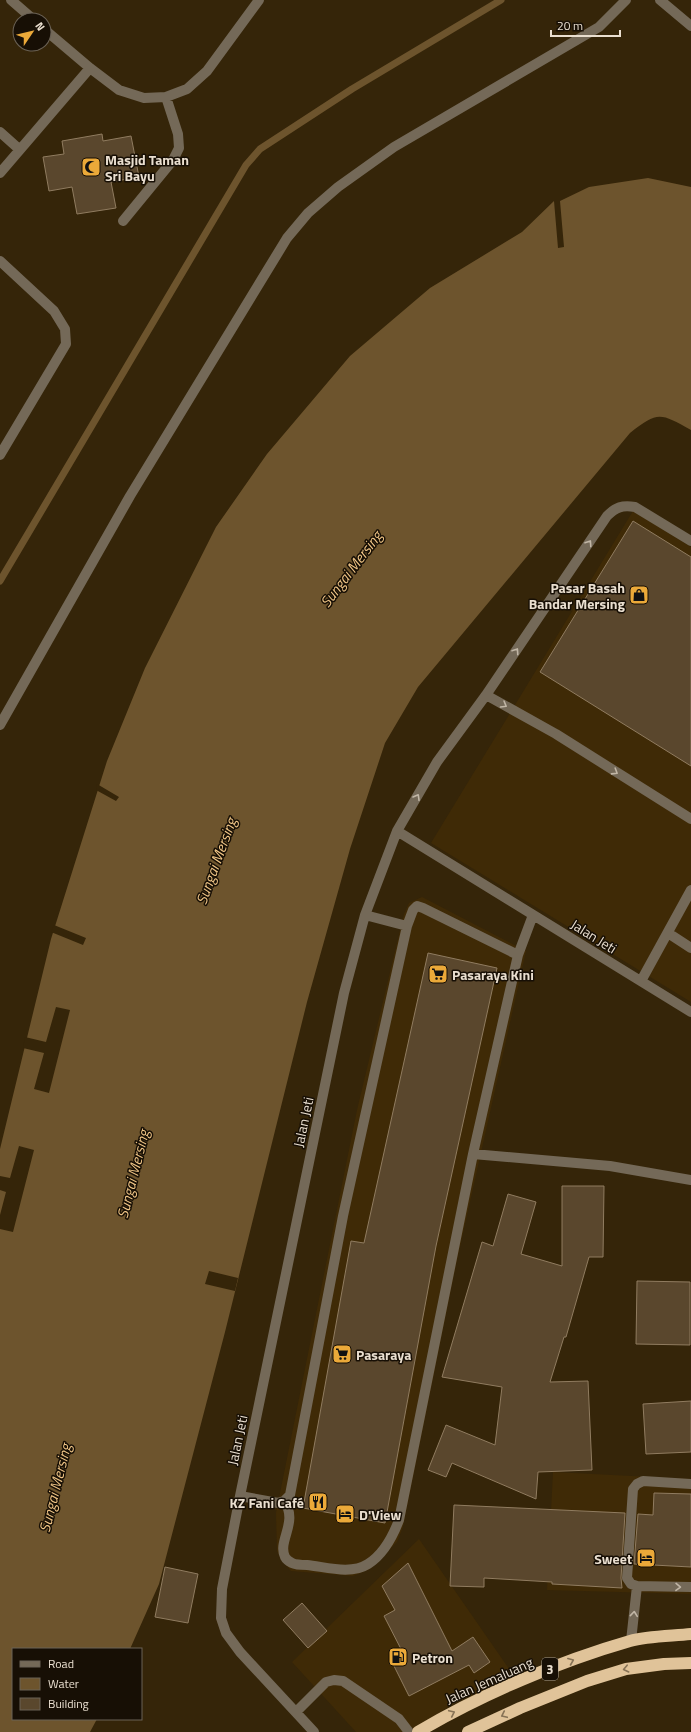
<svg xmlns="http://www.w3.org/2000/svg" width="691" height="1732" font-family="'Titillium Web',sans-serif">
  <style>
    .built { fill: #3f2a06 }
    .water { fill: #6d542d }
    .pier { fill: #352509 }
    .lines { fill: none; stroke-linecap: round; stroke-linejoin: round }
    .stream { stroke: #6d542d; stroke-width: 7 }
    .building { fill: #5a472d; stroke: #907c60 }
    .minor { stroke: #746958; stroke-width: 10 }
    .highway { stroke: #e0c399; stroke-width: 12 }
    .oneway { stroke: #c1b6a6 }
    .oneway2 { stroke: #867256 }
    .labels { text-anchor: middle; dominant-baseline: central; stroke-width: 3; stroke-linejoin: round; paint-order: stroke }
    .shield { fill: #170f05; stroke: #aba193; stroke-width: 1 }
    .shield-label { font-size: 13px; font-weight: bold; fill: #eadfd0 }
    .poi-label { font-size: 14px; font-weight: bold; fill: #eadfd0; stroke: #170f05; text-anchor: start }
    .street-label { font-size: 14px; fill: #eadfd0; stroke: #170f05 }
    .water-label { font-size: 15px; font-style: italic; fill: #f1c687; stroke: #170f05 }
  </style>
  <rect width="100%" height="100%" fill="#352509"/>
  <!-- built -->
  <path class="built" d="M633,511L691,547V1002L431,843Z
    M422,897L526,951L457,1260L403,1527L397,1542L370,1569L353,1576L291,1571L282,1561L277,1551L276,1513L357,1110L404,914L409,903Z
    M553,1472L691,1479V1594L547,1590Z
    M419,1539L514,1676L450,1706L409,1732H356L292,1662Z"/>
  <!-- water -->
  <path class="water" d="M648,178L691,187V430C660,413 658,411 630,433L418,687L385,743L350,849L307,1002L225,1332L159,1584L130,1649H13V1719H97L90,1732H0V1149L51,939L107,761L145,668L216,527L267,454L350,356L430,288L522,232L554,201H560L589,187Z"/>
  <!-- pier -->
  <path class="pier" d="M554,201H560L564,247L558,248Z
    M97,784L119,797L116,801L96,790Z
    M54,925L86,938L83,945L51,932Z
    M56,1007L70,1010L49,1093L34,1089L44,1053L23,1048L25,1037L46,1042Z
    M19,1146L34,1150L13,1232L0,1229V1215L6,1192L0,1190V1176L10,1178Z
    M209,1271L238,1278L235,1291L205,1284Z"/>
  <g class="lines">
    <!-- stream -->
    <path class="stream" d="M0,581L246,165L260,149L352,89L501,0"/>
  </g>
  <!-- building -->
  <path class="building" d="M102,134L103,141L131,136L139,177L111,182L116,208L77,214L72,187L49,191L43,157L64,154L62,141Z
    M633,521L691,557V766L540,672Z
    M428,953L497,968L436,1246L385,1523L303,1508L351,1241L364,1243Z
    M562,1186H604L603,1257H589L566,1337H564L550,1382L588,1381L592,1470L538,1472L536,1499L452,1463L446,1477L428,1470L446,1425L495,1445L502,1387L442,1377L482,1242L493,1246L508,1194L536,1202L521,1254L562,1266Z
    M637,1281L690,1282V1345L636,1344Z
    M691,1401V1452L646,1454L643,1404Z
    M654,1493L691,1494V1567L634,1564L638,1514L653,1515Z
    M454,1505L625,1513L621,1578L622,1588L552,1584V1582L484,1578V1587L450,1586Z
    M408,1563L452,1651L473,1637L490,1662L474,1673L469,1665L409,1696L390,1658L402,1651L384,1616L395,1610L382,1586Z
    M165,1567L198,1574L188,1623L155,1617Z
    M302,1603L327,1631L308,1648L283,1620Z"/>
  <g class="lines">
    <!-- minor -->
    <path class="minor" d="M11,0L34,20
      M660,0L691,26
      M44,29L90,68L119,90L144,98L166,97L187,89L207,71L259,0
      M0,132L19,149
      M0,173L90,68
      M123,221L173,160L179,148L178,134L166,97
      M0,261L54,311L65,329L66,344L0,455
      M486,695L607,516C616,507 622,505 635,507L691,541
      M0,725L130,496L287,238L308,213L338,187L394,147L599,27L626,0
      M397,831L691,1012
      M407,926L413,910L417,906L423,908L518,955
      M668,933L691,948
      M641,981L691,890
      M473,1154L610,1166L691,1180
      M691,1484L643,1481L637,1484L633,1489L627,1578L631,1584L637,1586L691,1587
      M240,1496L278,1503L284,1501L290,1495L343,1216L407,926L365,915
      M284,1501C299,1522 277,1541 285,1557C286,1559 290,1562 292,1563C296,1565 303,1565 307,1565C326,1567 351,1575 368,1564C384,1554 393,1536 399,1520L473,1154L518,955L533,915
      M631,1641L637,1586
      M296,1712L326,1682L334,1680L343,1681L399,1719L409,1732
      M314,1732L240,1652L226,1633L221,1618L222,1589L240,1496L344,993L365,915L397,831L437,762L486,695L556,734L691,819"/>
    <!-- highway -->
    <path class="highway" d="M418,1732C480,1695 560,1661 630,1641C647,1636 673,1636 691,1634
      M468,1732L520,1708L587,1681L626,1669L664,1664L691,1663"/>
  </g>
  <!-- one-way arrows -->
  <defs><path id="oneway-chevron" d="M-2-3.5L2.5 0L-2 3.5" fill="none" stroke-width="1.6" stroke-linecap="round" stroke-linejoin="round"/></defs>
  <g class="oneway">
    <use href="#oneway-chevron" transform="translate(589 543) rotate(-56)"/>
    <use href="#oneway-chevron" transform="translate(516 651) rotate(-56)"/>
    <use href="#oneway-chevron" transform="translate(504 705) rotate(30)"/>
    <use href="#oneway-chevron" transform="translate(615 772) rotate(32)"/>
    <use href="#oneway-chevron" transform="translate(417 797) rotate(-60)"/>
    <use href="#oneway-chevron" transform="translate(678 1587) rotate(1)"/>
    <use href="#oneway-chevron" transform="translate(634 1614) rotate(-84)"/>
  </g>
  <g class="oneway2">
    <use href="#oneway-chevron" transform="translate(571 1661) rotate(-22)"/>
    <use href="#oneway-chevron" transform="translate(626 1669) rotate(167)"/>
    <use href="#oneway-chevron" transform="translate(452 1713) rotate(-25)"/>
    <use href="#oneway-chevron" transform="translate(504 1715) rotate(155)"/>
  </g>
  <!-- icons -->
  <defs>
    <symbol id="mosque-square" viewBox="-11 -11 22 22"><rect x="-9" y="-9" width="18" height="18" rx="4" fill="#eba939" stroke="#170f05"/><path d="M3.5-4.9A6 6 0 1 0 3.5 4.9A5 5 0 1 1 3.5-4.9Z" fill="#111"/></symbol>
    <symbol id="shop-square" viewBox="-11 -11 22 22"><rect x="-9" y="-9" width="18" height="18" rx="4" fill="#eba939" stroke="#170f05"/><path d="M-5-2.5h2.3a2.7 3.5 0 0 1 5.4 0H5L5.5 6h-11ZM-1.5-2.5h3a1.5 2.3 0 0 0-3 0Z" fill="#111"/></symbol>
    <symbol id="supermarket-square" viewBox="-11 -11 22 22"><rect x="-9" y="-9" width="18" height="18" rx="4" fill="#eba939" stroke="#170f05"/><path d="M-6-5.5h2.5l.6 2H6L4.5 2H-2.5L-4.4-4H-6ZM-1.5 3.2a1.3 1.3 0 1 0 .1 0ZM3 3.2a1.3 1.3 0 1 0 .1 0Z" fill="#111"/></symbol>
    <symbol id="restaurant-square" viewBox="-11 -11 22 22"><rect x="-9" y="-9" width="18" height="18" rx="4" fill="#eba939" stroke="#170f05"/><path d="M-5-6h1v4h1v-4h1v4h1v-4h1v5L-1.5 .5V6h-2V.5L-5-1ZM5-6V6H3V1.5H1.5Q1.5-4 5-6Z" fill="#111"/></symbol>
    <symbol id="hotel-square" viewBox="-11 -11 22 22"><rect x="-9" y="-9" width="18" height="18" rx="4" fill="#eba939" stroke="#170f05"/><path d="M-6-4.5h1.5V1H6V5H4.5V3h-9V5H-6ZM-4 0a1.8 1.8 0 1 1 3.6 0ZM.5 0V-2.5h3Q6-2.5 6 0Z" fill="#111"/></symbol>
    <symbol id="fuel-square" viewBox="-11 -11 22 22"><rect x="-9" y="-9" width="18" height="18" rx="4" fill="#eba939" stroke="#170f05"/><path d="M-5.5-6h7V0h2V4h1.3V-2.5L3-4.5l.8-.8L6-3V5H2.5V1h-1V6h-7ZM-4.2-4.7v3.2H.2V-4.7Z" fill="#111"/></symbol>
  </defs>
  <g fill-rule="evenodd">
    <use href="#mosque-square" x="80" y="156" width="22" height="22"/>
    <use href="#shop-square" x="628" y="584" width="22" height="22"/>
    <use href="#supermarket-square" x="427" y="963" width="22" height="22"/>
    <use href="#supermarket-square" x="331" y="1343" width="22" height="22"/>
    <use href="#restaurant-square" x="307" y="1491" width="22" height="22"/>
    <use href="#hotel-square" x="334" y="1503" width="22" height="22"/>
    <use href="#hotel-square" x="635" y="1547" width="22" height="22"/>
    <use href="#fuel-square" x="387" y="1646" width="22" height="22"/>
  </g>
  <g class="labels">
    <!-- shield labels -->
    <rect class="shield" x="542" y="1658" width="16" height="22" rx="3"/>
    <g class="shield-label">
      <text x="550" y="1669">3</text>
    </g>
    <!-- poi labels -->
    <g class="poi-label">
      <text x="105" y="159">Masjid Taman<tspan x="105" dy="16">Sri Bayu</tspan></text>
      <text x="625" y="587" text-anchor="end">Pasar Basah<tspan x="625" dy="16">Bandar Mersing</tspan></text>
      <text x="452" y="974">Pasaraya Kini</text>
      <text x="356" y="1354">Pasaraya</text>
      <text x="304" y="1502" text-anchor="end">KZ Fani Café</text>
      <text x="359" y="1514">D'View</text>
      <text x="632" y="1558" text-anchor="end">Sweet</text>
      <text x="412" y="1657">Petron</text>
    </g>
    <!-- street labels -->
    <g class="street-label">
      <text transform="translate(594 936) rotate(32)">Jalan Jeti</text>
      <text transform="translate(303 1122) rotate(-78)">Jalan Jeti</text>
      <text transform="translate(237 1440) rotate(-78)">Jalan Jeti</text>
      <text transform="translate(489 1680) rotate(-24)">Jalan Jemaluang</text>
    </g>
    <!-- water labels -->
    <g class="water-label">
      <text transform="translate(351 569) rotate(-53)">Sungai Mersing</text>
      <text transform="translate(216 861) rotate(-70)">Sungai Mersing</text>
      <text transform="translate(133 1174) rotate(-76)">Sungai Mersing</text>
      <text transform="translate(55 1488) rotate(-76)">Sungai Mersing</text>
    </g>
  </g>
  <!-- legend -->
  <rect x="12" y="1648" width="130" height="72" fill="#170f05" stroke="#6b6256"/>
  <rect x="20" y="1661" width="20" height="6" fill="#746958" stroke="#6b6256"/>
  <text x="48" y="1668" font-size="12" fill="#eadfd0">Road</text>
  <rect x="20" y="1678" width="20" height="12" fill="#6d542d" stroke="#6b6256"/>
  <text x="48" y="1688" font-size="12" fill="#eadfd0">Water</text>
  <rect x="20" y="1698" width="20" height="12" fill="#5a472d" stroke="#6b6256"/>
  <text x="48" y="1708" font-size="12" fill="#eadfd0">Building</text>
  <!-- north arrow -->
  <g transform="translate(32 32) rotate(55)"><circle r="19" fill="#170f05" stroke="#6b6256"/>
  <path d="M0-3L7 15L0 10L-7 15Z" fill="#eba939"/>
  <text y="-6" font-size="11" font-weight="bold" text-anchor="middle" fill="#eadfd0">N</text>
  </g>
  <!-- scale -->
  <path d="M551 30v6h69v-6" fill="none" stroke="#eadfd0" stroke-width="2"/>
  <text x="557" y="30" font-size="12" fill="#eadfd0" stroke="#170f05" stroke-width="3" paint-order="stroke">20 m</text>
</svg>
